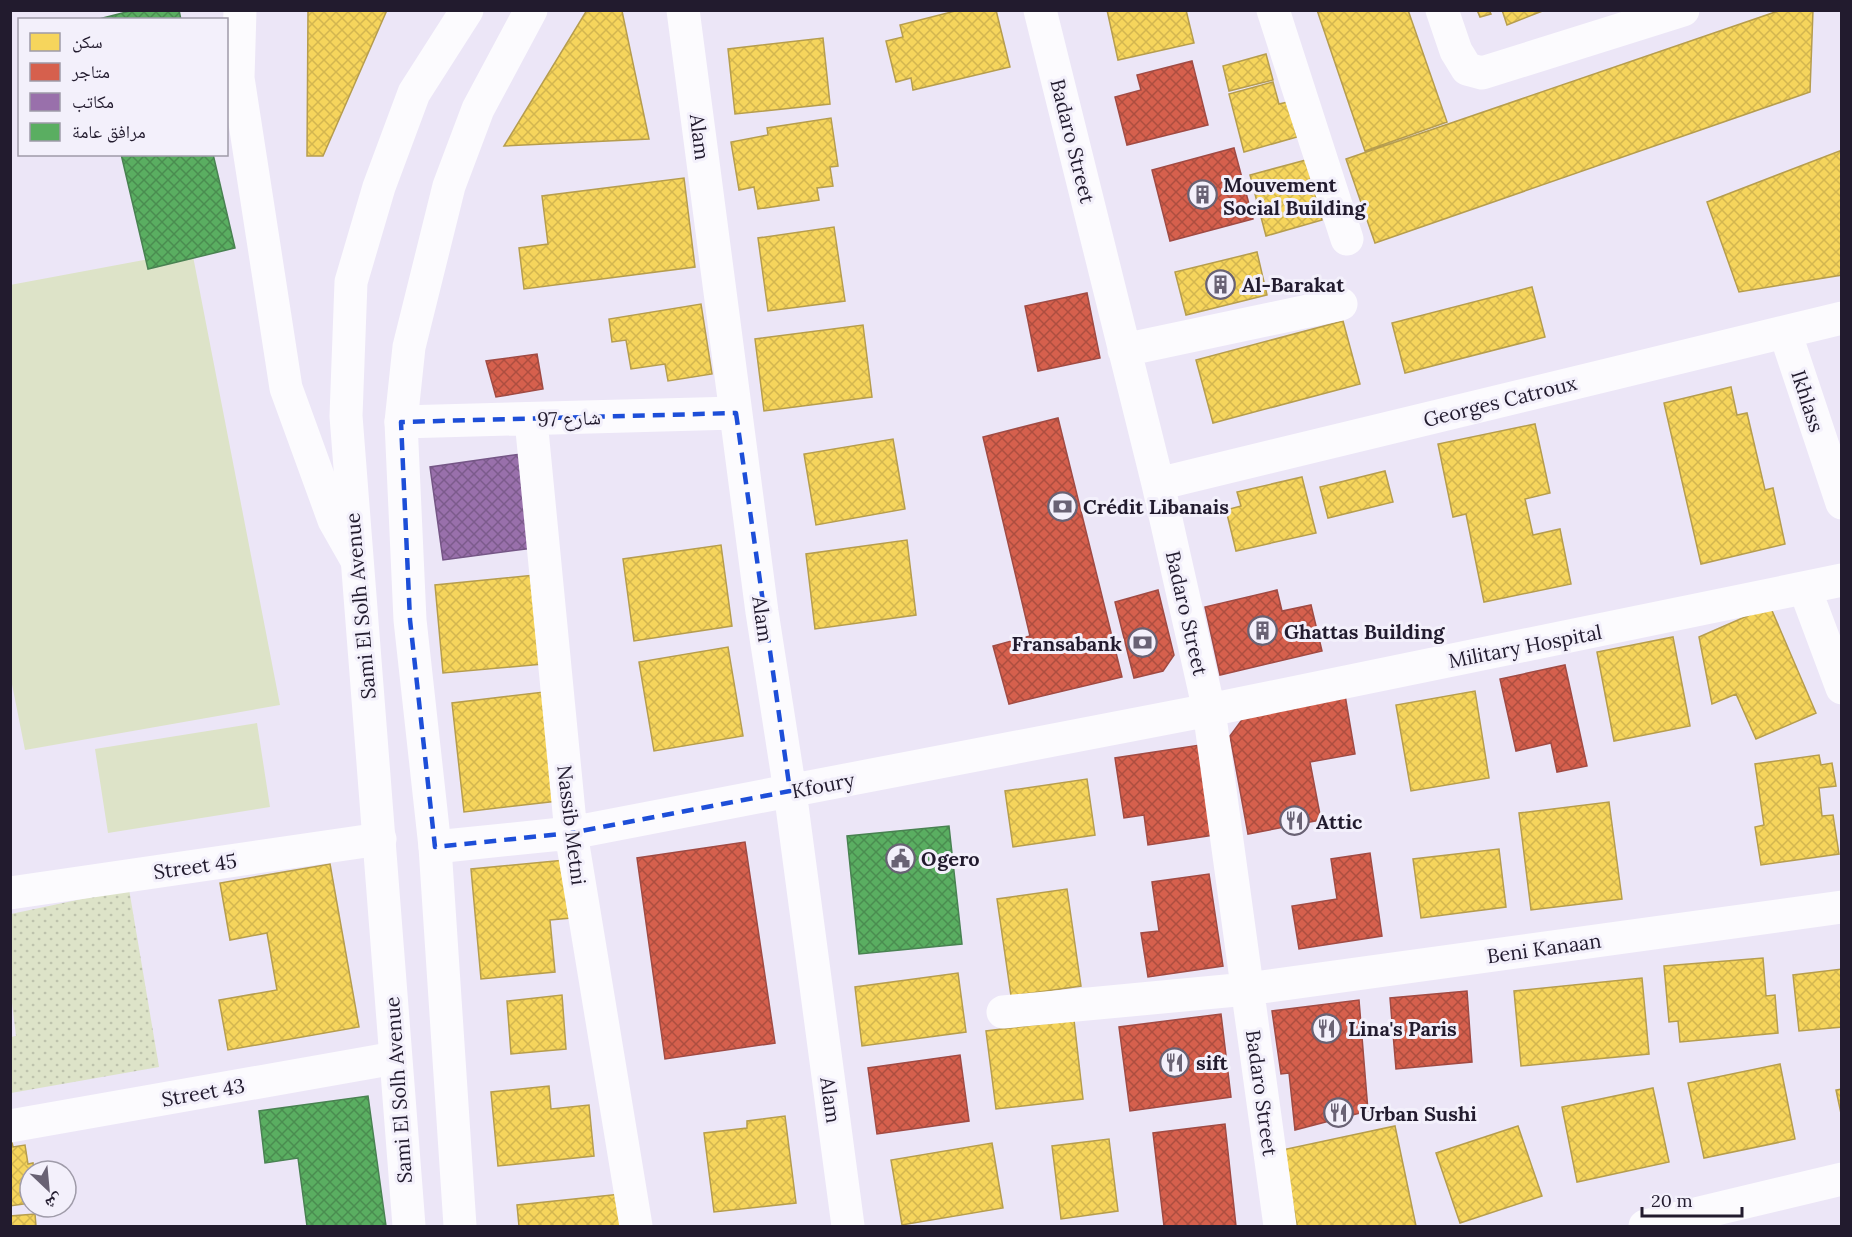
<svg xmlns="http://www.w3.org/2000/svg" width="1852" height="1237" font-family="Lora,'Noto Naskh Arabic',serif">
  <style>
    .grass { fill: url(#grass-dots) }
    .garden { fill: #dde3c8 }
    .homes { fill: url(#homes-cross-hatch); stroke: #b69d4e; stroke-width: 1.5 }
    .shops { fill: url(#shops-cross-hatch); stroke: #a04b44; stroke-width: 1.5 }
    .offices { fill: url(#offices-cross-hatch); stroke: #755686; stroke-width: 1.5 }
    .public { fill: url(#public-cross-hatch); stroke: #498252; stroke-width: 1.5 }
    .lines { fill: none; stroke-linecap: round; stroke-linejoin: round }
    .minor { stroke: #fcfbfe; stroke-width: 33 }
    .highway { stroke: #fcfbfe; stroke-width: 33 }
    .marked { fill: none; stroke: #1d4ed8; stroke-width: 4.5; stroke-dasharray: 12 8; stroke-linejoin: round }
    .labels { text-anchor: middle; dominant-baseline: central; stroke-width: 6; stroke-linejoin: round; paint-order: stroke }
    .street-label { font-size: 20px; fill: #221b2e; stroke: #f3f0fb }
    .poi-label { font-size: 20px; font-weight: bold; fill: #221b2e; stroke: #f3f0fb; text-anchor: start }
  </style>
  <defs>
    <pattern id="grass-dots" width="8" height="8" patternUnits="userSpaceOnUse" patternTransform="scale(1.5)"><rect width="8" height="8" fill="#dde3c8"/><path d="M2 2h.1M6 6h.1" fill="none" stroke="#bdc2ac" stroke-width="1.8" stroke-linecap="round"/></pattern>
    <pattern id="homes-cross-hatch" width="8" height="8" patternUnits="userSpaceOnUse" patternTransform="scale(1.5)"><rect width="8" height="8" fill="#f6d55c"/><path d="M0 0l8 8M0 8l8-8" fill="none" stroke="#d3b650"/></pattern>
    <pattern id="shops-cross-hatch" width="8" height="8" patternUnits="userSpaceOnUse" patternTransform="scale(1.5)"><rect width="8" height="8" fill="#d6604d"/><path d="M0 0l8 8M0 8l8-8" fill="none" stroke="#ad4e40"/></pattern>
    <pattern id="offices-cross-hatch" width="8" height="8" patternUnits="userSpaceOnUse" patternTransform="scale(1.5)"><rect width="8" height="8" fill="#9970ab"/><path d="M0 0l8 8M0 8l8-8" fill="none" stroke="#7c5b8c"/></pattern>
    <pattern id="public-cross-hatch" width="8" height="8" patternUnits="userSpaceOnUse" patternTransform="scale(1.5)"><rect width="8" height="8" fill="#5aae61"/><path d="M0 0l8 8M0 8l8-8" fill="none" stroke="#4a8d50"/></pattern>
  </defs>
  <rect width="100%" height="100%" fill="#ece6f7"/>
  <!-- grass -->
  <path class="grass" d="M129,889L159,1067L11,1093V1037L16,1036L10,986L11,914Z"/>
  <!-- garden -->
  <path class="garden" d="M192,251L280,705L25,750L10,674V285Z
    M257,723L270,807L108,833L95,749Z"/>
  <!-- homes -->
  <path class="homes" d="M308,10H387L323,156H307Z
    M587,10L622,11L649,139L504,146Z
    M959,10H996L1010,67L913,90L911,78L896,82L886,41L903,37L900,25Z
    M1107,10H1186L1194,43L1118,60Z
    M1317,10H1408L1447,122L1365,151Z
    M1477,10H1489L1491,14L1480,17Z
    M1502,10H1545L1507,25Z
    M1781,10H1813L1810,92L1375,243L1346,159Z
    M823,38L830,104L735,114L728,49Z
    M1266,54L1273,80L1229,91L1223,66Z
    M1273,82L1279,104L1288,102L1297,137L1244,152L1229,94Z
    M831,118L838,166L830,167L833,186L817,188L819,200L758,209L754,187L739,190L731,142L768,135L767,128Z
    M1842,150V275L1739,292L1707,202Z
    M1306,160L1322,220L1266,236L1250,175Z
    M684,178L695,267L524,289L519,248L548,244L542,196Z
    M834,227L845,301L768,311L758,238Z
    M1257,252L1267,295L1186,315L1175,272Z
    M1532,287L1545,337L1405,373L1392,323Z
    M701,304L712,374L668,381L665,364L631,369L626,340L612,342L609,319Z
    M1343,321L1360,384L1213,423L1196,360Z
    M863,325L872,397L764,411L755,339Z
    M1731,387L1737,415L1747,413L1765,490L1773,488L1785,544L1701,564L1664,403Z
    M1535,424L1550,493L1525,499L1533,535L1560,529L1571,584L1484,602L1466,514L1453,517L1438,444Z
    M893,439L905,509L816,525L804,454Z
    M1385,471L1393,502L1328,518L1320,487Z
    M1302,477L1316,533L1236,551L1226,510L1241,506L1237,492Z
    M907,540L916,615L815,629L806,554Z
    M721,545L732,626L634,641L623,559Z
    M535,575L543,664L443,673L435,585Z
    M1770,606L1816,713L1756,739L1736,694L1712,704L1699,637Z
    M1673,637L1690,726L1614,741L1597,652Z
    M728,647L743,736L654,751L639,662Z
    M1475,691L1489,778L1411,791L1396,705Z
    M544,692L558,801L464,812L452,703Z
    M1819,755L1821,765L1832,763L1836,786L1819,788L1822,816L1833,815L1839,854L1761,865L1755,827L1764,825L1755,764Z
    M1087,779L1095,835L1013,847L1005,791Z
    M1609,802L1622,899L1531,910L1519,813Z
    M1499,849L1506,907L1421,918L1413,859Z
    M565,860L571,918L550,920L555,972L481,979L471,869Z
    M330,864L359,1027L228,1050L219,1000L277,990L267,933L230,940L220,883Z
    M1067,889L1081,986L1011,996L997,899Z
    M1763,958L1766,996L1775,995L1778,1033L1680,1042L1678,1021L1669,1022L1664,966Z
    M1842,969V1027L1799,1031L1793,975Z
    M958,973L966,1032L862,1046L855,987Z
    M1642,978L1649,1054L1521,1066L1514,991Z
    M562,995L566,1049L511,1054L507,1001Z
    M1074,1020L1083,1099L996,1109L986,1031Z
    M1780,1064L1795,1139L1704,1158L1688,1083Z
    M549,1086L551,1109L589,1105L594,1156L498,1166L491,1092Z
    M1653,1088L1669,1162L1577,1182L1562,1107Z
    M1842,1089V1118L1836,1090Z
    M785,1116L796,1203L714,1212L704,1133L747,1128V1121Z
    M1395,1126L1416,1226H1297L1282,1150Z
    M1518,1126L1542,1196L1460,1223L1436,1153Z
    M10,1133L13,1147L25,1145L28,1164L33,1163L34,1171H30V1203L10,1206Z
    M1109,1139L1118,1211L1061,1219L1052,1146Z
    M992,1143L1003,1208L902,1225L891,1160Z
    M621,1194L625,1226H519L517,1205Z
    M35,1214L36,1226H10V1216Z"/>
  <!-- shops -->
  <path class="shops" d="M1192,61L1208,125L1127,145L1115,97L1141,90L1137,75Z
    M1234,148L1253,219L1170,241L1152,170Z
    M1087,293L1100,358L1038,371L1025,306Z
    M537,354L543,389L496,397L486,361Z
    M1058,418L1122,677L1009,704L993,646L1030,636L983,437Z
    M1158,590L1174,655L1163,671L1134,678L1115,602Z
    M1277,590L1282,611L1311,605L1322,651L1220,675L1205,607Z
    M1565,665L1587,766L1557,772L1551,743L1516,751L1500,679Z
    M1345,695L1355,754L1310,762L1321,820L1248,834L1230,736L1247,713Z
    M1200,745L1214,835L1148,845L1144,815L1124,818L1115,758Z
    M745,842L775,1043L665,1059L637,858Z
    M1370,853L1382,936L1299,949L1292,906L1337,899L1331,859Z
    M1209,874L1223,966L1148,977L1141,933L1159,931L1152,882Z
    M1467,991L1472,1062L1396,1069L1390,998Z
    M1359,1000L1368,1111L1295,1130L1289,1073L1281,1074L1272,1011Z
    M1221,1014L1231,1097L1130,1111L1119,1027Z
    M960,1055L969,1121L877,1134L868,1068Z
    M1225,1124L1236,1226H1164L1153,1133Z"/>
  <!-- offices -->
  <path class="offices" d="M521,454L533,548L443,560L430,467Z"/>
  <!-- public -->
  <path class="public" d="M134,10H179L181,20H95Z
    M121,154H213L235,248L148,269Z
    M949,826L962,944L859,954L847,836Z
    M368,1096L386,1226H307L298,1158L265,1163L259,1111Z"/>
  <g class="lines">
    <!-- minor -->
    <path class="minor" d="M240,10L238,78L286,388L334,520L355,557
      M683,10L762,612L790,791L848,1226
      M1040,10L1158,484L1209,710L1280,1226
      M1273,10L1347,239
      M1442,10L1456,51L1467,69L1482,73L1683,10
      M1785,332L1842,503
      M1124,350L1341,304
      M531,420L571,833L636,1226
      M401,422L736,413
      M1158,484L1842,318
      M1805,589L1842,688
      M435,847L571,833L1209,710L1842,580
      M10,893L380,839
      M1003,1012L1247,989L1842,907
      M10,1126L395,1058
      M1645,1226L1842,1179"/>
    <!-- highway -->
    <path class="highway" d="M409,1226L346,416L351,282L379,187L414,93L467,10
      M460,1226L435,847L410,620L401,422L409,347L449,186L478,109L531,10"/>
  </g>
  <!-- marked area -->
  <path class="marked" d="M736,413L790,791L571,833L435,847L410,620L401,422Z"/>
  <!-- icons -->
  <defs>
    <symbol id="building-ring" viewBox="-11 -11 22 22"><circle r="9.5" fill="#f3f0fb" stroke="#696274" stroke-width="1.5"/><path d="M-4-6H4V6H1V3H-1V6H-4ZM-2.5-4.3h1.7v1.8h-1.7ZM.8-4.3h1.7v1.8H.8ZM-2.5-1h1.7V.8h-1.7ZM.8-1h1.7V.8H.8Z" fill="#696274"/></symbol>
    <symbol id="bank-ring" viewBox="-11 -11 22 22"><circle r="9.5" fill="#f3f0fb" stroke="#696274" stroke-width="1.5"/><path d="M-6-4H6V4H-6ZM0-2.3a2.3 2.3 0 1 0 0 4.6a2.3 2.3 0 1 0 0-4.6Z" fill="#696274"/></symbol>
    <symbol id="restaurant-ring" viewBox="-11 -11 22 22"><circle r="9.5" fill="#f3f0fb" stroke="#696274" stroke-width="1.5"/><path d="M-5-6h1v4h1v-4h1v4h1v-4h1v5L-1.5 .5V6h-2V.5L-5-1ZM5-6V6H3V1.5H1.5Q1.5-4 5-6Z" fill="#696274"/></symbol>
    <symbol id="civic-ring" viewBox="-11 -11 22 22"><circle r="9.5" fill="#f3f0fb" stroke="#696274" stroke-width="1.5"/><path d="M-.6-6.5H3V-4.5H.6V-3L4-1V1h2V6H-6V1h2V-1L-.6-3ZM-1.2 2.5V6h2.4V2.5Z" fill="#696274"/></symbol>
  </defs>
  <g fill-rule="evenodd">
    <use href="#building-ring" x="1186" y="178" width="33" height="33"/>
    <use href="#building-ring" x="1204" y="268" width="33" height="33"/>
    <use href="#bank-ring" x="1046" y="490" width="33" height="33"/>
    <use href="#building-ring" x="1246" y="614" width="33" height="33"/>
    <use href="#bank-ring" x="1126" y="626" width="33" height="33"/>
    <use href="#restaurant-ring" x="1278" y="804" width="33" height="33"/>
    <use href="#civic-ring" x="884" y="842" width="33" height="33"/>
    <use href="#restaurant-ring" x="1310" y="1012" width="33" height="33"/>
    <use href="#restaurant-ring" x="1158" y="1046" width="33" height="33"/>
    <use href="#restaurant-ring" x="1322" y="1096" width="33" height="33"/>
  </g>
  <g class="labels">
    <!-- street labels -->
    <g class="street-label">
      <text transform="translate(700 137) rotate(83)">Alam</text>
      <text transform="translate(1073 141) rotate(76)">Badaro Street</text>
      <text transform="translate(1500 401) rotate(-14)">Georges Catroux</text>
      <text transform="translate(1808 401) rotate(72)">Ikhlass</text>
      <text transform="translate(569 418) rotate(-2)">شارع 97</text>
      <text transform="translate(360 606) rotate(-95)">Sami El Solh Avenue</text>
      <text transform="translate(1187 613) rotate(77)">Badaro Street</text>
      <text transform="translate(763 619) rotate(82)">Alam</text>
      <text transform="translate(1525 646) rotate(-11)">Military Hospital</text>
      <text transform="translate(823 785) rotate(-11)">Kfoury</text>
      <text transform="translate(572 825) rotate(83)">Nassib Metni</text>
      <text transform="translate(195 866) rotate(-8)">Street 45</text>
      <text transform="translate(1544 948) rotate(-8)">Beni Kanaan</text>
      <text transform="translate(398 1090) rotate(-94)">Sami El Solh Avenue</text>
      <text transform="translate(203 1092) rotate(-10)">Street 43</text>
      <text transform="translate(1262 1093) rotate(82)">Badaro Street</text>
      <text transform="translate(831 1100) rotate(82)">Alam</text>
    </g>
    <!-- poi labels -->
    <g class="poi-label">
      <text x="1223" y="184">Mouvement<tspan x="1223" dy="23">Social Building</tspan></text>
      <text x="1242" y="284">Al-Barakat</text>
      <text x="1083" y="506">Crédit Libanais</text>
      <text x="1284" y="631">Ghattas Building</text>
      <text x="1122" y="643" text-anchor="end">Fransabank</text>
      <text x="1316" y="821">Attic</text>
      <text x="921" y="858">Ogero</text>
      <text x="1348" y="1028">Lina's Paris</text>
      <text x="1196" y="1062">sift</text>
      <text x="1360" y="1113">Urban Sushi</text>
    </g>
  </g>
  <!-- border -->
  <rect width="1852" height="1237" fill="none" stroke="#221b2e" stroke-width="24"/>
  <!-- legend -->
  <rect x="18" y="18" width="210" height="138" fill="#f3f0fb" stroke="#9f9ba9" stroke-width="1.5"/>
  <rect x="30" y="33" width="30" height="18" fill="#f6d55c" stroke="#9f9ba9" stroke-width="1.5"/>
  <text x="72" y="48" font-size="18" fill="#221b2e">سكن</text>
  <rect x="30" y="63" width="30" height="18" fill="#d6604d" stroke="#9f9ba9" stroke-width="1.5"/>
  <text x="72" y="78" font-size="18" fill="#221b2e">متاجر</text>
  <rect x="30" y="93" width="30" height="18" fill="#9970ab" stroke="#9f9ba9" stroke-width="1.5"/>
  <text x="72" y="108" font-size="18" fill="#221b2e">مكاتب</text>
  <rect x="30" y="123" width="30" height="18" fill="#5aae61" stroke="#9f9ba9" stroke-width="1.5"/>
  <text x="72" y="138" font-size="18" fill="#221b2e">مرافق عامة</text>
  <!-- north arrow -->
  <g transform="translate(48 1189) rotate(154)"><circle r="28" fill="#f3f0fb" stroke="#9f9ba9" stroke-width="1.5"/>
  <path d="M0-4.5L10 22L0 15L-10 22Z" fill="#696274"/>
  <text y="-9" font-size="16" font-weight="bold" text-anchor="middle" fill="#221b2e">ش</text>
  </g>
  <!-- scale -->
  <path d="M1642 1207v9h100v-9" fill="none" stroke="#221b2e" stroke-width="3"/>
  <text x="1651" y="1207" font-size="18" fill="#221b2e" stroke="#f3f0fb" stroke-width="4.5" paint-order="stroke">20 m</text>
</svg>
